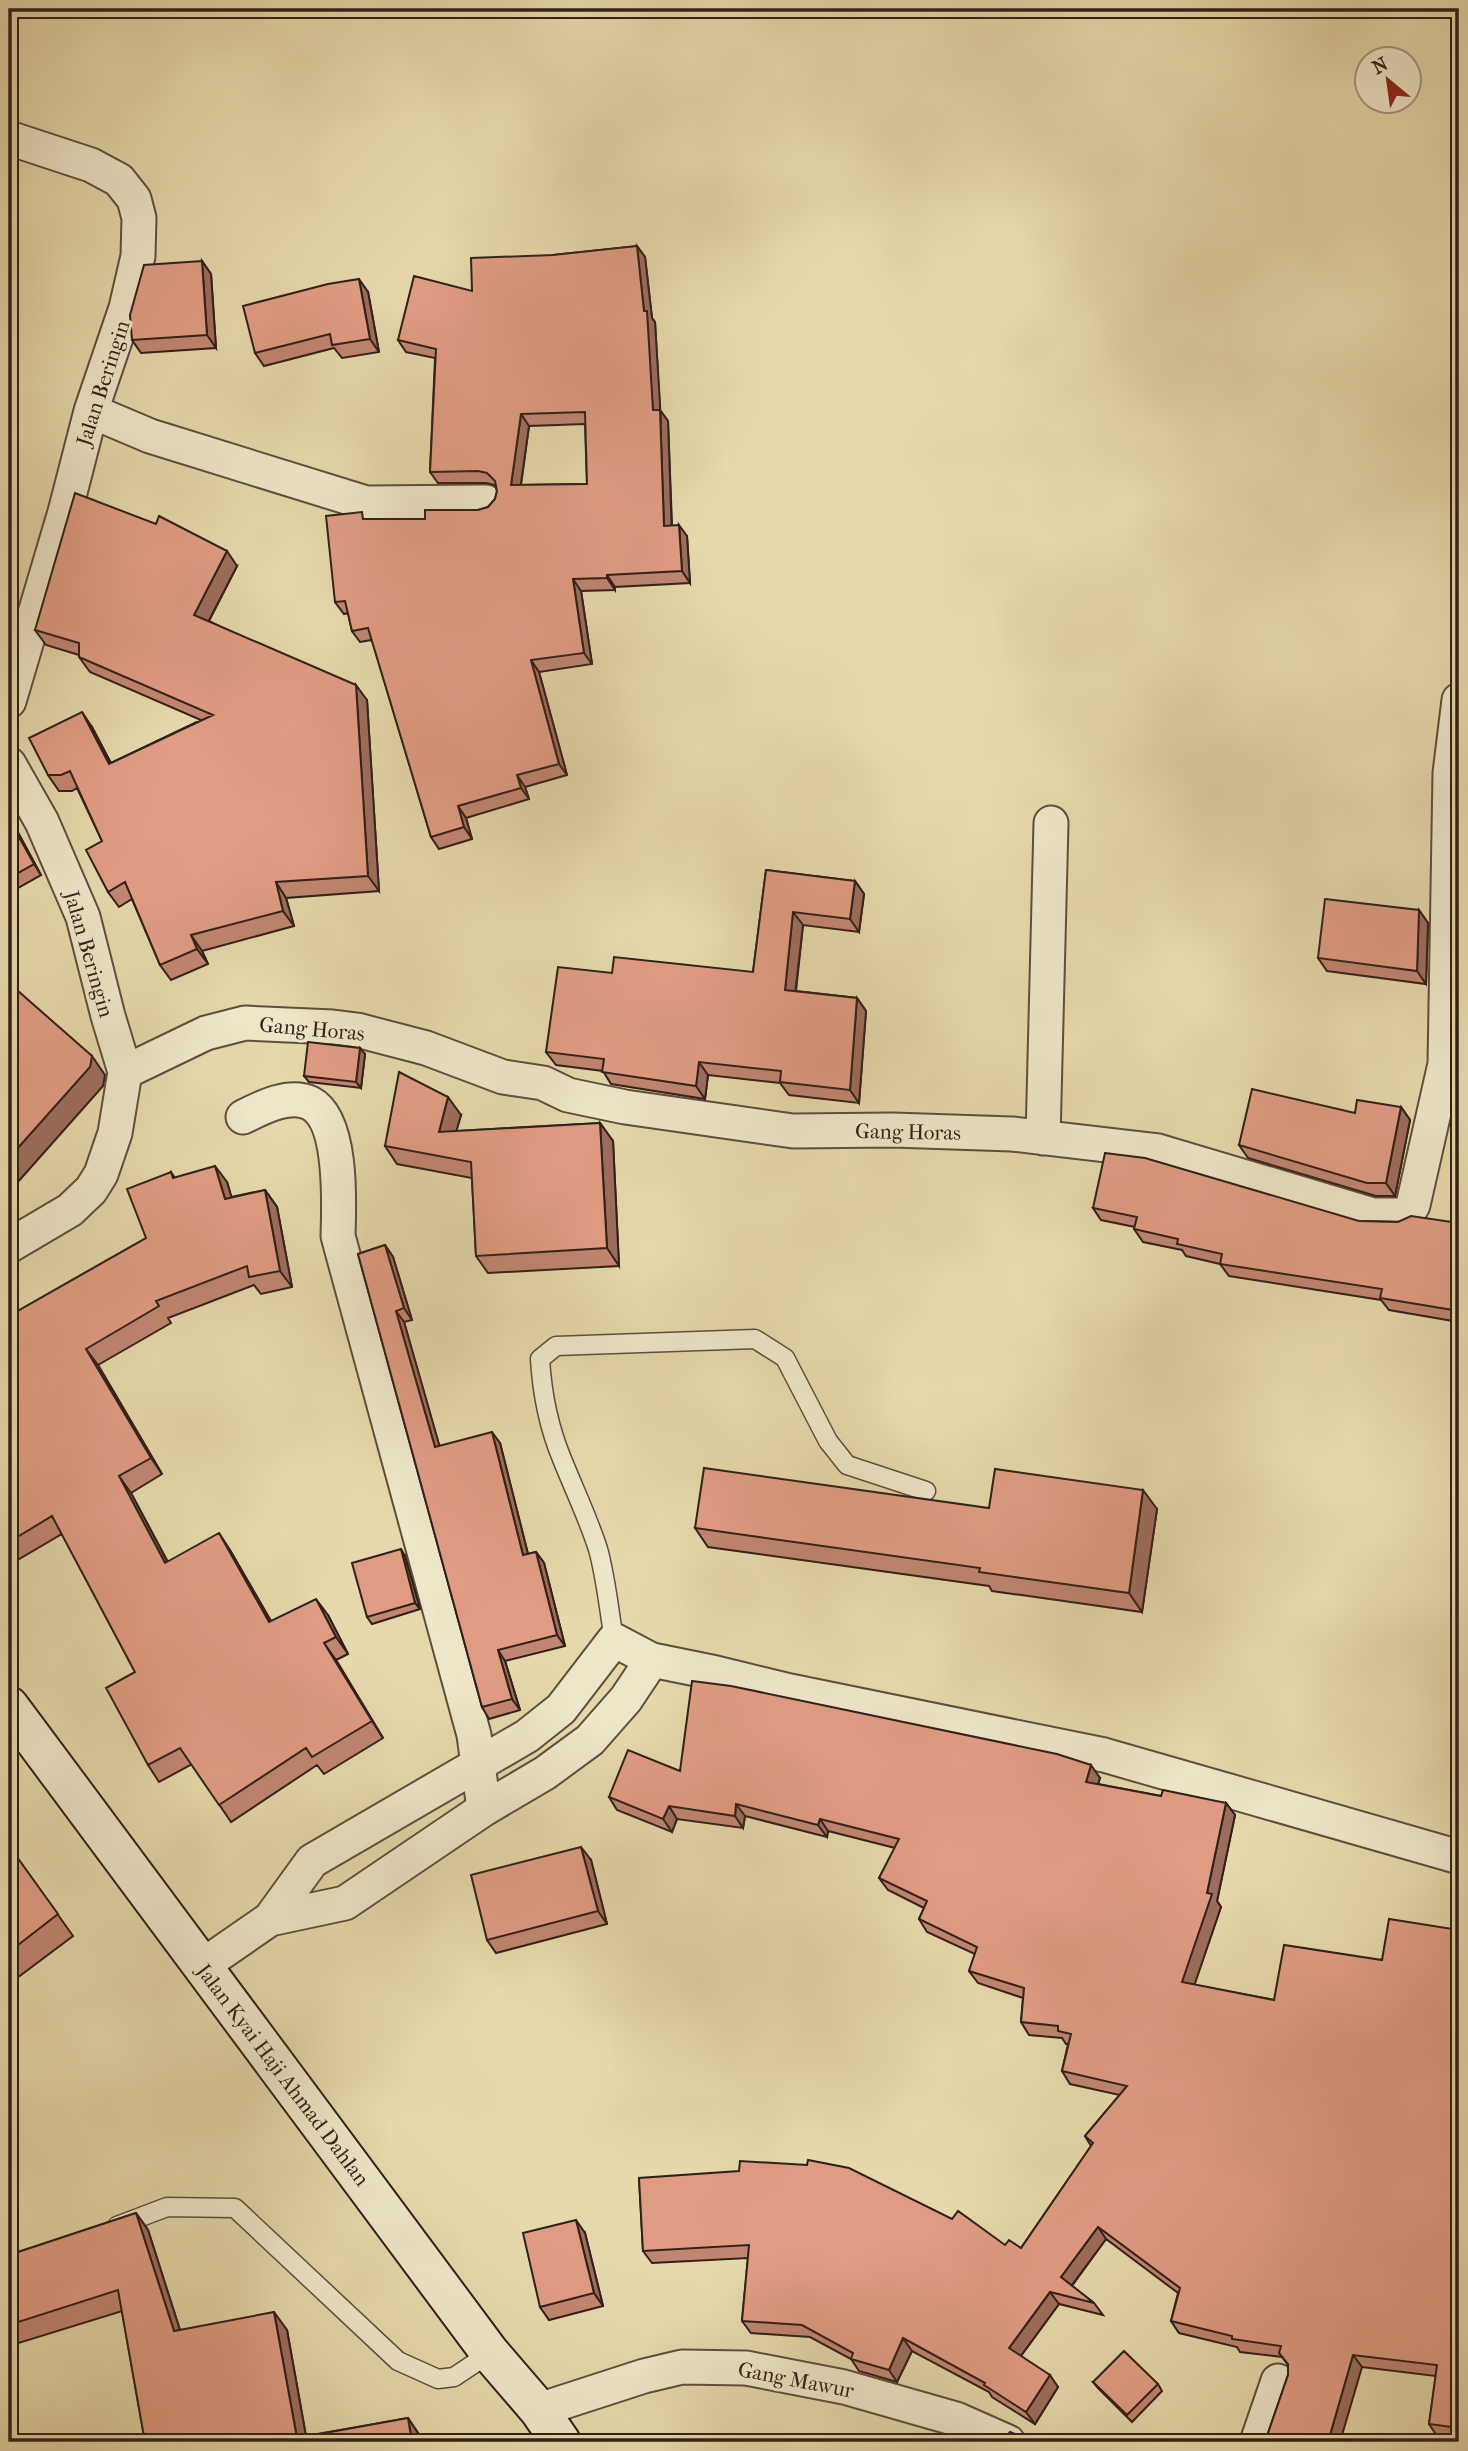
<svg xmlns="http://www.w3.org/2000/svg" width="1468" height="2451" font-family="'IM FELL French Canon',serif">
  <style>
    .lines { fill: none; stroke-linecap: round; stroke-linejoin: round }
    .lane-casing { stroke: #5e4e3d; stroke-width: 21 }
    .street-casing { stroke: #5e4e3d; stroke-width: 37 }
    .secondary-casing { stroke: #312019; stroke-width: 42 }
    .lane { stroke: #eee6c8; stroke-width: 18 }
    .street { stroke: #eee6c8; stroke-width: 33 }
    .secondary { stroke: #eee6c8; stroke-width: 38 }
    .wall { fill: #c18671; stroke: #312019; stroke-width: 2; fill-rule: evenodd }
    .shaded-wall { fill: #9d6d5c; stroke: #312019; stroke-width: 2 }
    .building { fill: #e09c83; stroke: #312019; stroke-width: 2; fill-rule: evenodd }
    .labels { text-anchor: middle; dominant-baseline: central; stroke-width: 6; stroke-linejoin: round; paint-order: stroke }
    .street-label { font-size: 21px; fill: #312019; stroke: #eee6c8 }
  </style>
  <rect width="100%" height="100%" fill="#e5d8aa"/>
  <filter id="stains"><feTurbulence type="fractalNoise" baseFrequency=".00286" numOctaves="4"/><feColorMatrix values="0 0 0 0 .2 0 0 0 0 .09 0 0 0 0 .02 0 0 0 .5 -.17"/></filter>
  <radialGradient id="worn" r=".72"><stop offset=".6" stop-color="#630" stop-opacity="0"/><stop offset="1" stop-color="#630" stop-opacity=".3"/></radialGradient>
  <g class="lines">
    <defs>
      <path id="lane" d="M614,1640C609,1610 606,1578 598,1549C588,1518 574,1489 562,1459C549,1428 542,1392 540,1359L556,1346L755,1339L785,1358L828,1441L847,1465L926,1491
        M117,2226L167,2207L235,2208L398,2361L438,2379L454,2377L490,2353"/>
      <path id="street" d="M9,138L91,165L119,180L134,199L139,218L138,256L126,308L91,411L65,512L9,701
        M91,411L150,436L366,503L486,502
        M9,764L42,822L83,917L108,1016L125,1072L115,1133L101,1174L91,1190L70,1210L9,1246
        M125,1072L206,1033L245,1023L333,1027L357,1030L426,1048L503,1077L543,1083L568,1095L625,1107L793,1131L893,1130L1012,1134L1158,1151L1373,1215H1407L1413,1205L1445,1064L1450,773L1459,700
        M243,1117C261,1108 289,1093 310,1103C343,1120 339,1204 338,1236L474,1735L484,1809
        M1043,1138L1051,823
        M270,1919L345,1903L484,1809L545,1773L590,1740L626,1699L652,1660
        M202,1966L270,1919L312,1861L527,1736L561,1709L614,1640L652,1660L716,1673L790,1691L1104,1755L1459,1857
        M539,2410L644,2376L682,2367L746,2368L844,2387L956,2419L1008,2442
        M1257,2442L1278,2381"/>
      <path id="secondary" d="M9,1706L490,2353L539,2410L561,2442"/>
    </defs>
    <!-- lane casing -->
    <use href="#lane" class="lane-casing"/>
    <!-- street casing -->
    <use href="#street" class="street-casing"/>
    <!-- secondary casing -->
    <use href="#secondary" class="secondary-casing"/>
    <!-- lane -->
    <use href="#lane" class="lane"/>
    <!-- street -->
    <use href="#street" class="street"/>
    <!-- secondary -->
    <use href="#secondary" class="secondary"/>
  </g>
  <!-- wall -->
  <path class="wall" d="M637,246L645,257L652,318L655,322L660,410L668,421L672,525L687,536L690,583L615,587V590L581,591L592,664L539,672L567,775L525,787L529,799L466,818L472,839L439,849L431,837L372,640L360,642L352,631L348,613L344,614L335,602L367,519H425L478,510L488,507L495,499L497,491L495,485L486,483H438L430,472L435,358L406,352L398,340L472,291L553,255ZM585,424L587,484L521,485L529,426Z
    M202,261L211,274L216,348L141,353L132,340Z
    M368,292L379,352L342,358L334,348L264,366L255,353Z
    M237,566L209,621L367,700L379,891L286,898L294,926L202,951L208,964L171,980L160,965L132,899L119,907L108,892L102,841L77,788L72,791H59L48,775L92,727L111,763L201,720L90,672L79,657V655L46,645L35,630Z
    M9,816L41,875L9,893Z
    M766,870L855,881L864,894L859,932L803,925L796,991L857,998L866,1011L859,1103L789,1095L780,1083L708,1075L705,1099L611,1084L603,1071L556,1065L546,1052L612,973L753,972Z
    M1419,910L1428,923L1426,984L1327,971L1318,958Z
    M365,1054L361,1088L309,1082L304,1076Z
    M1401,1107L1410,1120L1395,1196H1376L1248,1158L1239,1145L1355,1113Z
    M461,1115L456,1131L600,1123L613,1141L619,1266L488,1273L476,1256L472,1178L397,1164L385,1146Z
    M171,1172L175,1178L227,1182L231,1197L265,1190L277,1207L292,1287L261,1294L254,1285L168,1318L171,1323L98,1365L162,1474L131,1493L168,1562L230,1550L271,1621L328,1615L348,1654L336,1660L383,1738L324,1774L317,1765L231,1822L192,1764L159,1782L148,1765L135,1672L62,1534L9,1565V1316L146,1238Z
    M1093,1208L1359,1221L1459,1223V1322L1389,1310L1381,1300L1229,1276L1220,1264L1186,1256L1182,1250L1143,1242L1134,1229L1135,1227L1101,1220Z
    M385,1245L393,1257L412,1320L404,1322L439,1446L500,1443L528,1554L536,1552L544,1563L565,1646L505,1661L520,1710L489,1719L482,1707L358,1254Z
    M989,1508L1157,1509L1142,1612L992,1591L989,1586L708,1547L695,1528Z
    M405,1556L420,1609L372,1624L367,1617Z
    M680,1771L1100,1778L1098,1784L1161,1796L1226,1803L1235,1815L1217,1901L1221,1907L1194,1985L1274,2000L1459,1930V2440L1437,2436L1429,2424L1436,2376L1362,2367L1267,2436L1288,2375V2365L1282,2357L1240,2352L1237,2347L1179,2333L1171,2321L1178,2293L1106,2239L1072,2286L1094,2303L1103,2315L1059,2304L1021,2356L1058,2387L1035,2424L992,2397L989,2392L912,2351L897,2382L859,2371L851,2359L810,2337L751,2333L742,2321L748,2258L652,2263L643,2251L639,2178L1021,2248L1091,2146L1085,2136L1120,2095L1070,2084L1062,2071L1068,2044H1066L1062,2038L1029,2035L1021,2022L1023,1998L978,1983L969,1971L975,1954L927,1932L919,1919L924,1908L888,1890L879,1878L895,1848L828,1831L827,1837L745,1816L743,1828L677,1819L672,1832L617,1810L609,1797Z
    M9,1846L73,1936L9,1984Z
    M591,1860L607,1924L496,1953L487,1940Z
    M136,2213L148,2230L180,2330H287L306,2436L408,2418L420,2436L422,2442H145L122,2311L9,2346V2255Z
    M585,2233L603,2306L549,2320L540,2307Z
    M1093,2382L1158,2384L1162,2391L1132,2422L1098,2388Z"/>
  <!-- shaded-wall -->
  <path class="shaded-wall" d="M637,246L645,257L652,318L655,322L661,421L653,410L644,311Z
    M202,261L211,274L216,348L207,335Z
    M359,279L368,292L379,352L370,339Z
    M660,410L668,421L672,537L664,526Z
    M521,414L529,426L519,497L511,485Z
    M679,525L687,536L690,583L682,571Z
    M227,551L237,566L204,630L194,615Z
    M607,575L615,587V590L607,578Z
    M573,579L581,591L592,664L584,653Z
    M531,660L539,672L567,775L559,764Z
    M356,685L367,700L379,891L368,876Z
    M82,712L92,727L119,779L109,764Z
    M517,775L525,787L529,799L521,788Z
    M458,806L466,818L472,839L464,827Z
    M9,816L41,875L34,864L9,819Z
    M855,881L864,894L859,932L850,919Z
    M276,882L286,898L294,926L283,911Z
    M1419,910L1428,923L1426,984L1417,971Z
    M793,912L803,925L794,1003L785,990Z
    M191,935L202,951L208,964L197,949Z
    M857,998L866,1011L859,1103L850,1090Z
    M360,1048L365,1054L361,1088L356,1082Z
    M92,1056L105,1075L103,1086L9,1192V1158Z
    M699,1062L708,1075L705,1099L696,1086Z
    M448,1097L461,1115L451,1150L439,1132Z
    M1401,1107L1410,1120L1395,1196L1386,1183Z
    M600,1123L613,1141L619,1266L607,1248Z
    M215,1166L227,1182L237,1215L225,1199Z
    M265,1190L277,1207L292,1287L280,1271Z
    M385,1245L393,1257L412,1320L404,1308Z
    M396,1311L404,1322L443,1458L435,1447Z
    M86,1349L98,1365L162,1474L151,1458Z
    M492,1432L500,1443L531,1566L523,1555Z
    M119,1476L131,1493L177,1580L165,1563Z
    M1143,1490L1157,1509L1142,1612L1129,1593Z
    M219,1533L230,1550L281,1639L269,1622Z
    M401,1549L405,1556L420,1609L415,1603Z
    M536,1552L544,1563L565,1646L557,1635Z
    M316,1599L328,1615L348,1654L336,1637Z
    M324,1643L336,1660L383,1738L372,1721Z
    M498,1650L505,1661L520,1710L512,1699Z
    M1091,1765L1100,1778L1095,1794L1086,1782Z
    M1226,1803L1235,1815L1217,1901L1221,1907L1191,1995L1182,1982L1207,1893Z
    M736,1804L745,1816L743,1828L735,1816Z
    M669,1806L677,1819L672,1832L663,1819Z
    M820,1819L828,1831L827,1837L818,1825Z
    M581,1847L591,1860L607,1924L598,1911Z
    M136,2213L148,2230L186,2349L174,2331Z
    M576,2220L585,2233L603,2306L594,2293Z
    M1098,2227L1106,2239L1069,2289L1061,2277Z
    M1050,2292L1059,2304L1017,2361L1009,2348Z
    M274,2312L287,2330L307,2442L297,2438Z
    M903,2338L912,2351L897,2382L889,2370Z
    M1353,2355L1362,2367L1340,2442H1328Z
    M1050,2375L1058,2387L1035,2424L1026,2412Z
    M408,2418L420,2436L422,2442H412Z"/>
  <!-- building -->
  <path class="building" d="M637,246L644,311H647L653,410H660L664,526L679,525L682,571L607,575V578L573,579L584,653L531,660L559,764L517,775L521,788L458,806L464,827L431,837L368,628L352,631L345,601L335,602L326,516L362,512L363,519H425V510H478L488,507L495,499L497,491L495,481L487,473L478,471L430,472L436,349L398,340L414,276L472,291L471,258L553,255ZM585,412L587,484L511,485L521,414Z
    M202,261L207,335L132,340L130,315L144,265Z
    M359,279L370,339L332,345L330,334L255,353L243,306L328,284Z
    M75,493L156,524L159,516L227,551L194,615L356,685L368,876L276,882L283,911L191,935L197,949L160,965L125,882L108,892L86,850L102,841L70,771L61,775H48L29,738L82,712L109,764L213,715L79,657V643L35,630Z
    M9,819L34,864L9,878Z
    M766,870L855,881L850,919L793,912L785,990L857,998L850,1090L780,1082L781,1071L699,1062L696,1086L602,1072L604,1059L546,1052L558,967L612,973L614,957L753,972Z
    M1325,899L1419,910L1417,971L1318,958Z
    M9,983L92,1056L90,1067L9,1158Z
    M308,1042L360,1048L356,1082L304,1076Z
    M399,1072L448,1097L439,1132L600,1123L607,1248L476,1256L471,1162L385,1146Z
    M1252,1089L1355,1113L1357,1100L1401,1107L1386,1183H1367L1239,1145Z
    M1105,1153L1145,1158L1359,1221L1398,1222L1411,1216L1459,1223V1311L1380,1298L1382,1289L1220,1264L1222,1254L1177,1244L1178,1239L1134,1229L1137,1217L1093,1208Z
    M215,1166L225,1199L265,1190L280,1271L249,1277L247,1266L156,1301L159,1306L86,1349L151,1458L119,1476L165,1563L219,1533L269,1622L316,1599L336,1637L324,1643L372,1721L312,1757L306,1748L219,1805L180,1748L148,1765L106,1688L135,1672L52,1516L9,1542V1316L146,1238L127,1189L171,1172L173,1178Z
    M385,1245L404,1308L396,1311L435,1447L492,1432L523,1555L536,1552L557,1635L498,1650L512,1699L482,1707L358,1254Z
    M704,1468L989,1508L995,1469L1143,1490L1129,1593L979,1572L980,1568L695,1528Z
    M401,1549L415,1603L367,1617L352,1563Z
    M692,1681L731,1686L1057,1754L1091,1765L1086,1782L1161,1796L1163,1790L1226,1803L1207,1893L1212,1894L1182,1982L1274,2000L1284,1945L1382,1960L1389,1919L1459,1930V2428L1429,2424L1437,2365L1353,2355L1328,2442H1262L1267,2436L1288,2375V2364L1279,2353L1281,2346L1232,2339V2336L1171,2321L1180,2288L1098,2227L1061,2277L1094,2303L1050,2292L1009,2348L1050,2375L1026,2412L984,2385L985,2383L903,2338L889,2370L851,2359L853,2353L802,2325L742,2321L749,2245L643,2251L639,2178L739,2171L740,2161L807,2165L808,2160L849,2168L952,2219L958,2211L1005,2245L1009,2240L1021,2248L1093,2143L1085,2136L1127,2086L1062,2071L1071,2034L1058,2031V2026L1021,2022L1024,1988L969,1971L977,1947L919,1919L927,1901L879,1878L899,1839L820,1819L818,1825L736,1804L735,1816L669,1806L663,1819L609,1797L628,1750L680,1771Z
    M9,1846L58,1914L9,1952Z
    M581,1847L598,1911L487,1940L471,1875Z
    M136,2213L174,2331L274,2312L297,2438L408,2418L412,2442H145L118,2290L9,2325V2255Z
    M576,2220L594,2293L540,2307L523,2233Z
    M1124,2351L1158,2384L1127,2415L1093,2382Z
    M1010,2432L1023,2437L1021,2442H982L984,2439L997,2441L1005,2438Z"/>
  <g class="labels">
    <!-- street labels -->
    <g class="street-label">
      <text transform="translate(103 383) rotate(-72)">Jalan Beringin</text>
      <text transform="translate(89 954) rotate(74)">Jalan Beringin</text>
      <text transform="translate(312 1029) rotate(5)">Gang Horas</text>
      <text transform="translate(908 1132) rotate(1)">Gang Horas</text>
      <text transform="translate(283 2075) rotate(53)">Jalan Kyai Haji Ahmad Dahlan</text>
      <text transform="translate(796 2380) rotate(11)">Gang Mawur</text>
    </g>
  </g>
  <!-- margin -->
  <rect width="1468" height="2451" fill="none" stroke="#e5d8aa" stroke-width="35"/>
  <rect x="10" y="10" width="1447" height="2430" fill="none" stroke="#312019" stroke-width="3.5"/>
  <rect x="18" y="18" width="1433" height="2416" fill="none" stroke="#312019" stroke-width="2"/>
  <!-- north arrow -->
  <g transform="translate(1388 80) rotate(331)"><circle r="33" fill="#eee6c8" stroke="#a29782" stroke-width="2"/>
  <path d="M0-5L12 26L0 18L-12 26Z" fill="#8f2418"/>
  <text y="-10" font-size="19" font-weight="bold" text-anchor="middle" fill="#312019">N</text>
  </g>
  <rect width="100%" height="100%" filter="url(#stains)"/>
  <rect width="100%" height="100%" fill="url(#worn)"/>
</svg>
